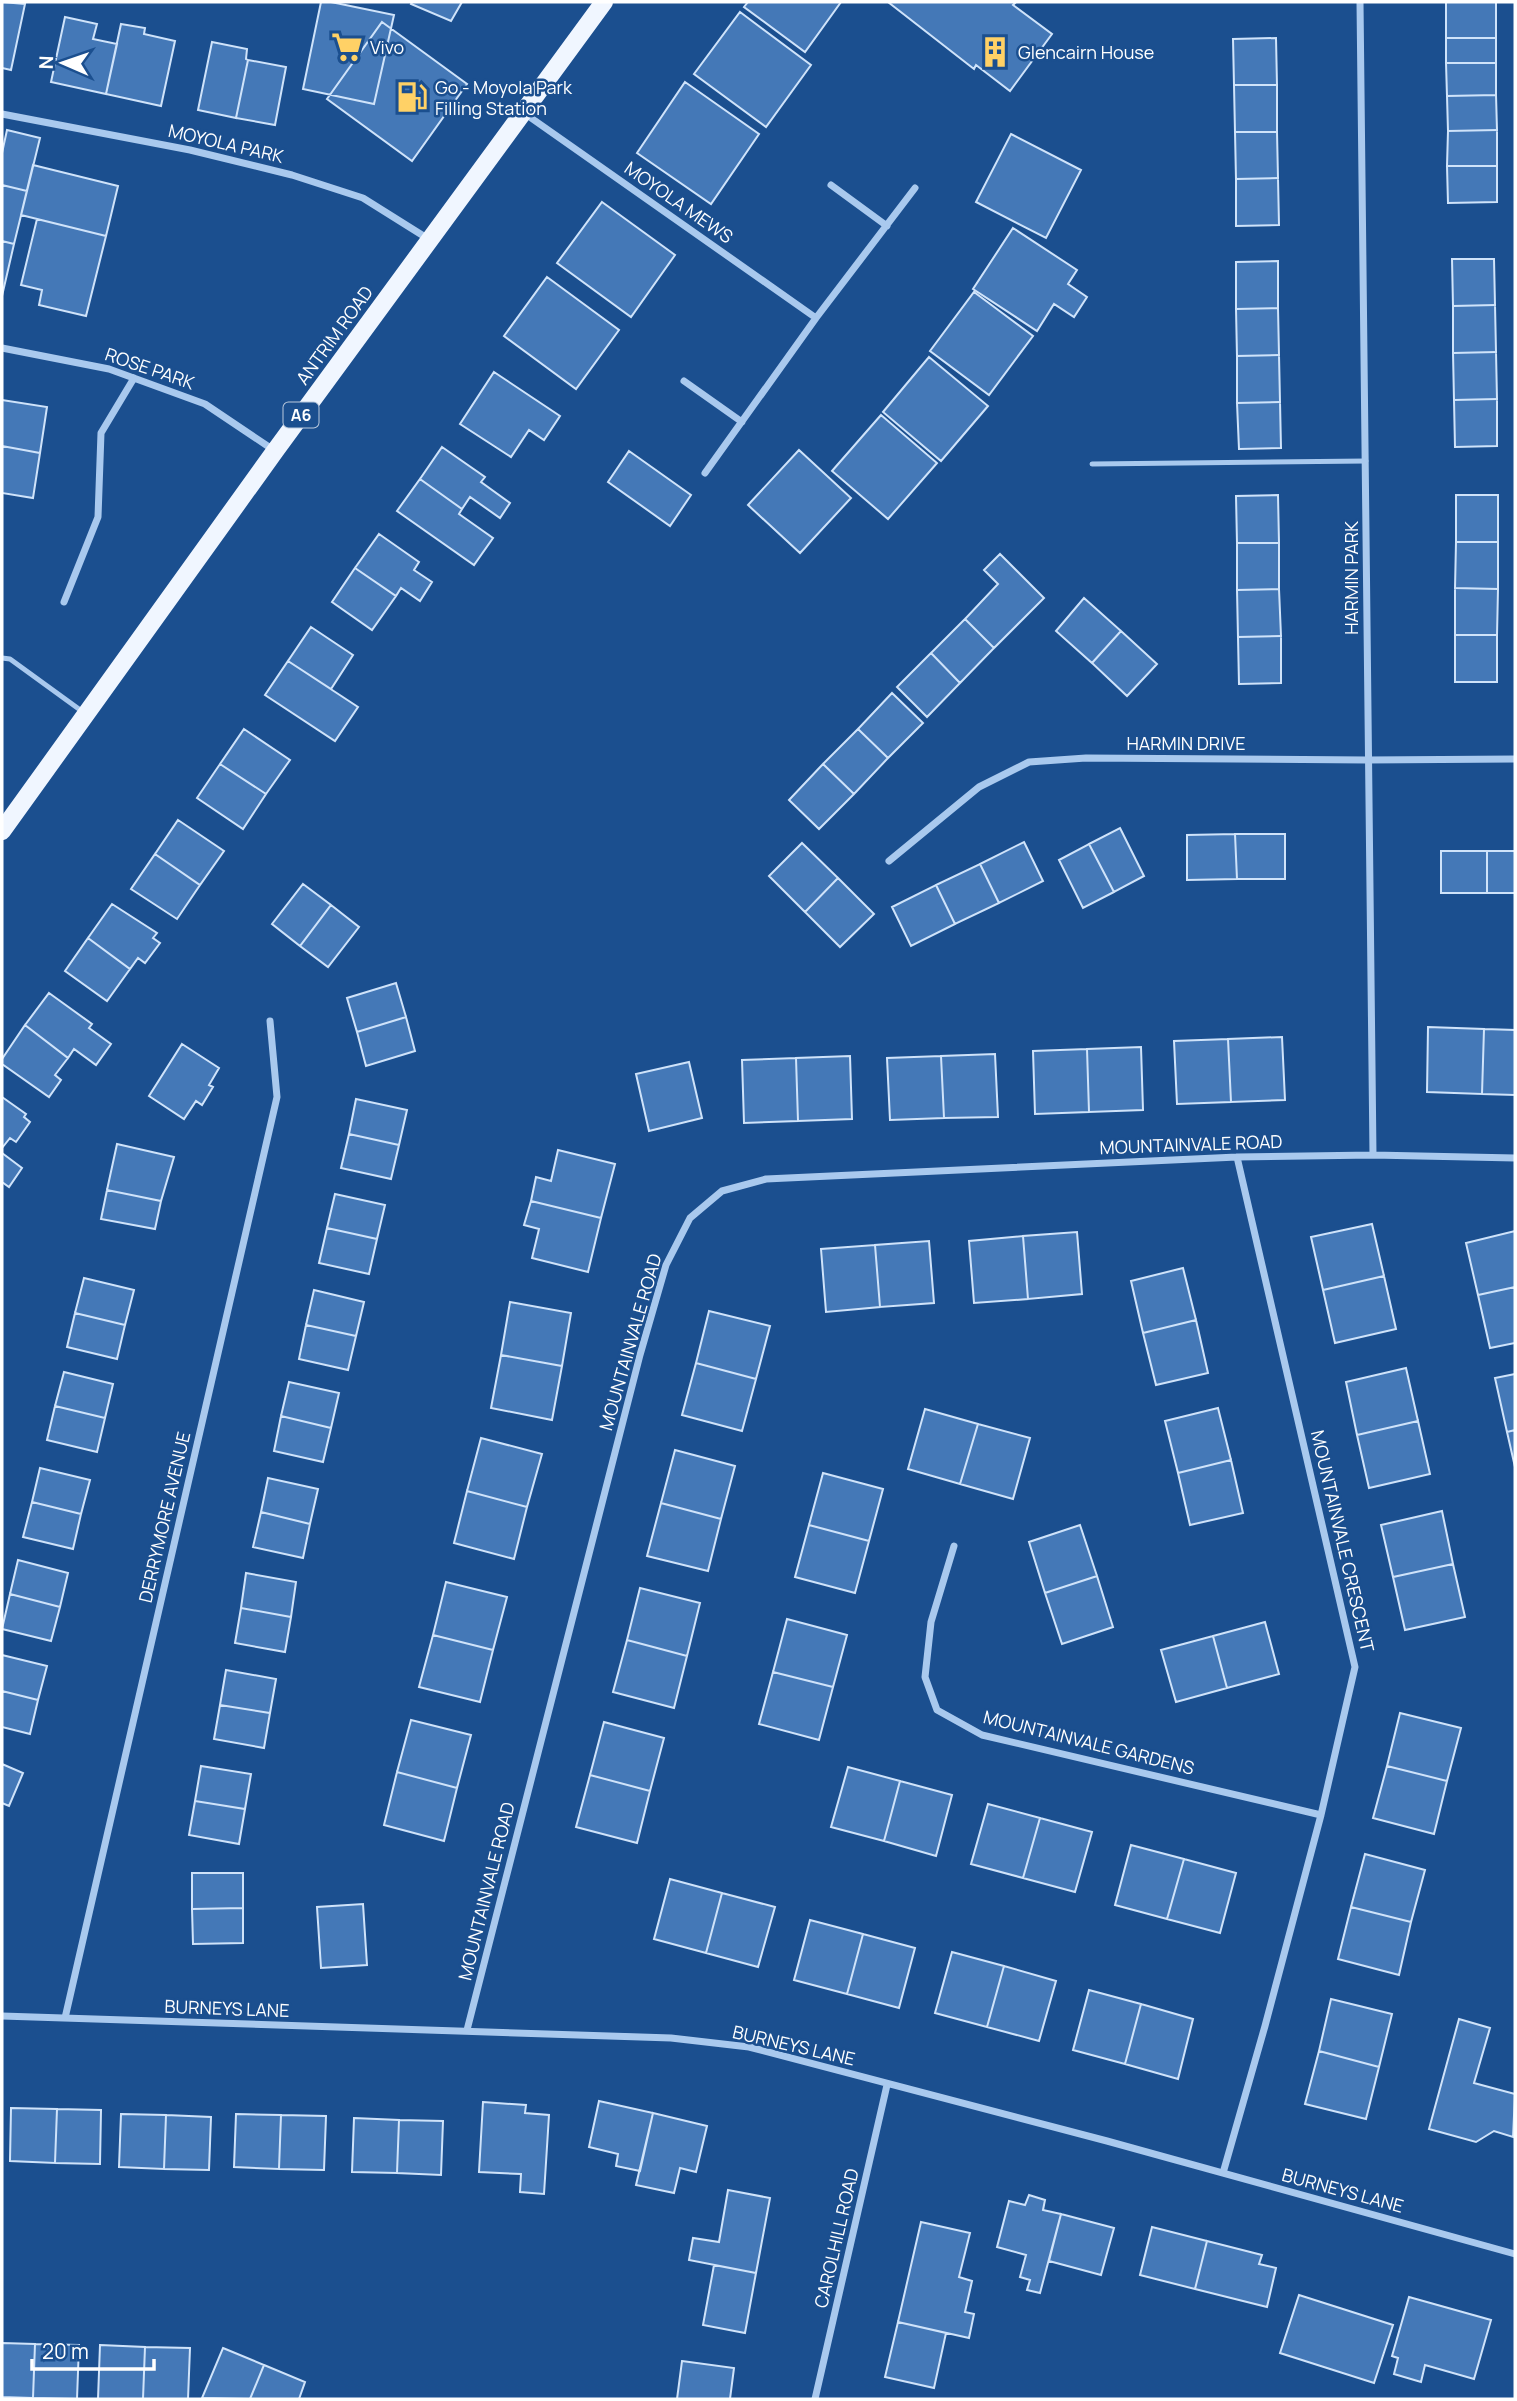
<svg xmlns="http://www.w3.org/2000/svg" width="1517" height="2401" font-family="Manrope,sans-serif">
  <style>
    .building { fill: #4478b7; stroke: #cfe3fa; stroke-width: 2 }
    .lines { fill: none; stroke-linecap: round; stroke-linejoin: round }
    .service { stroke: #a9c9ee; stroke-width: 5 }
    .minor { stroke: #a9c9ee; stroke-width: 7 }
    .primary { stroke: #f0f6ff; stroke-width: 18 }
    .labels { text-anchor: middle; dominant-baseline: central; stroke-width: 5; stroke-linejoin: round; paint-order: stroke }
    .shield { fill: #1b4f8f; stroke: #bbcadd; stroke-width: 2 }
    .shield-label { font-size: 16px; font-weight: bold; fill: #fff }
    .poi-label { font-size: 18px; fill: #fff; stroke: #1b4f8f; text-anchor: start }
    .street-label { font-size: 18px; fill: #fff; stroke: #1b4f8f }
  </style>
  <rect width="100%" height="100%" fill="#1b4f8f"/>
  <!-- building -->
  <path class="building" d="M2,2L25,4L11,70L2,68Z
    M321,2H331L394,15L374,104L303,89Z
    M412,2H462L451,21L411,4Z
    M748,2H841L805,52L744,7Z
    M888,2H1016L1013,5L1052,34L1010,91L976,65L974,69Z
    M1446,2H1496V38H1446Z
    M740,12L811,65L766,127L694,74Z
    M65,17L97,24L93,39L117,44L106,94L51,82Z
    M382,22L467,84L412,161L327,99Z
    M121,24L145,28L144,34L175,41L161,106L106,94Z
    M1276,38L1277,85H1234L1233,39Z
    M1446,38H1496V63H1446Z
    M212,42L247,49L246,59L248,60L236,118L198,110Z
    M248,60L286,67L275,125L236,118Z
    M1446,63H1496V95L1447,96Z
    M685,82L759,134L711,204L637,153Z
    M1234,85H1277V132H1235Z
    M1496,95L1497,130L1448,131L1447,96Z
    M7,130L40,138L27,191L2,185V153Z
    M1497,130V166H1447L1448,131Z
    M1235,132H1277L1278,178L1236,179Z
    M1011,134L1081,170L1046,238L976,202Z
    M33,165L118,186L106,236L21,215Z
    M1447,166H1497V202L1448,203Z
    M1278,178L1279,225L1236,226V179Z
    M2,185L27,191L14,244L2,241Z
    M602,202L675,255L631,317L557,263Z
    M37,219L106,236L86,316L39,305L42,290L21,285Z
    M1013,228L1077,270L1068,284L1087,297L1074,317L1054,304L1037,331L973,289Z
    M2,241L14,244L2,296Z
    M1452,259H1494L1495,305L1453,306Z
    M1278,261V308L1236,309V262Z
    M547,277L619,330L576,389L504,336Z
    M974,292L1033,336L989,395L930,351Z
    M1495,305L1496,352L1453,353V306Z
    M1278,308L1279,355L1237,356L1236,309Z
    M1496,352L1497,399L1454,400L1453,353Z
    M1279,355L1280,402L1237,403V356Z
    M929,357L988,406L941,461L883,412Z
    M494,372L560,416L544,440L529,430L511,457L460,424Z
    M1497,399V446L1455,447L1454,400Z
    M2,400L47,407L40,453L2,446Z
    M1280,402L1281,448L1239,449L1237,403Z
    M881,415L937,463L888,519L832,471Z
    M2,446L40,453L33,498L2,493Z
    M442,447L485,477L481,482L510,503L500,518L470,497L462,509L420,479Z
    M799,450L851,498L800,553L748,505Z
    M629,451L691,495L670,526L608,482Z
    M420,479L462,509L459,514L493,538L474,565L397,511Z
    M1278,495L1279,543H1237L1236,496Z
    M1456,495H1498V542H1456Z
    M379,534L419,562L414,570L432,582L420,601L401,588L396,596L355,568Z
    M1456,542H1498V589L1455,588Z
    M1237,543H1279V589L1237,590Z
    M1000,554L1044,598L994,648L965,619L998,584L984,570Z
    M355,568L396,596L372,630L332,602Z
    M1455,588L1498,589L1497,635H1455Z
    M1279,589L1281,636L1238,637L1237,590Z
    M1084,598L1121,631L1092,663L1056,631Z
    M965,619L994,648L960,683L931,653Z
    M311,627L353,655L331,689L288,661Z
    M1121,631L1157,664L1127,696L1092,663Z
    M1455,635H1497V682H1455Z
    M1281,636V683L1239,684L1238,637Z
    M931,653L960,683L927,717L897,687Z
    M288,661L358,707L335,741L265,695Z
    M892,693L923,723L888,758L858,729Z
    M244,729L290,760L266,794L220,764Z
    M858,729L888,758L854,794L823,764Z
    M220,764L266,794L243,829L197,798Z
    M823,764L854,794L819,829L789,800Z
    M178,820L224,851L200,885L155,854Z
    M1120,828L1144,876L1114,892L1089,844Z
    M1235,834L1237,879L1187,880V835Z
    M1235,834H1285V879H1237Z
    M1024,842L1043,881L999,903L980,864Z
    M802,843L838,878L805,912L769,876Z
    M1089,844L1114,892L1083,908L1059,860Z
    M1441,851H1487V893H1441Z
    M1487,851H1515V893H1487Z
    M155,854L200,885L177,919L131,889Z
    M980,864L999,903L955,924L936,885Z
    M838,878L874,914L840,947L805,912Z
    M303,884L331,905L300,946L272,924Z
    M936,885L955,924L911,946L892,907Z
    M112,904L157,933L153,938L160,943L145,963L138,958L130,969L88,938Z
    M331,905L359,927L328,967L300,946Z
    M88,938L130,969L107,1001L65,971Z
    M396,983L406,1017L357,1032L347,998Z
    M49,993L92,1024L89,1028L111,1044L96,1065L74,1049L68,1058L25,1025Z
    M406,1017L415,1051L366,1066L357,1032Z
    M25,1025L68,1058L55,1075L61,1080L49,1097L2,1064V1059Z
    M1428,1027L1484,1029L1482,1094L1427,1092Z
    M1484,1029L1515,1030V1095L1482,1094Z
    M1282,1037L1285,1100L1231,1102L1228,1039Z
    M1228,1039L1231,1102L1177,1104L1174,1041Z
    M182,1044L219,1068L209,1085L213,1087L202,1105L196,1101L184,1119L149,1096Z
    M1141,1047L1143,1110L1089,1112L1087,1049Z
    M1087,1049L1089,1112L1035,1114L1033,1051Z
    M995,1054L998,1117L944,1118L941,1056Z
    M850,1056L852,1119L798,1121L796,1058Z
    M941,1056L944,1118L890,1120L887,1058Z
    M796,1058L798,1121L744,1123L742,1060Z
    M689,1062L702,1118L649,1131L636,1074Z
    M2,1097L26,1114L24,1117L30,1122L16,1142L10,1138L2,1148Z
    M356,1099L407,1110L399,1145L349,1134Z
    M349,1134L399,1145L391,1179L341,1168Z
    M117,1144L174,1157L161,1201L107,1190Z
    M558,1150L615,1164L601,1218L531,1201L536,1177L551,1181Z
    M2,1153L22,1168L9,1187L2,1182Z
    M107,1190L161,1201L155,1229L101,1219Z
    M335,1194L385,1205L377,1239L327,1228Z
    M531,1201L601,1218L588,1272L532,1258L539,1229L524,1225Z
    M1372,1224L1384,1276L1323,1290L1311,1237Z
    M327,1228L377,1239L369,1274L319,1263Z
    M1515,1231V1287L1478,1295L1466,1243Z
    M1077,1232L1082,1294L1028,1299L1023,1236Z
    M1023,1236L1028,1299L974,1303L969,1241Z
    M929,1241L934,1303L880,1307L875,1245Z
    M875,1245L880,1307L826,1312L821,1249Z
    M1183,1268L1196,1320L1143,1333L1131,1281Z
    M1384,1276L1396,1329L1335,1343L1323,1290Z
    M84,1278L134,1290L125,1325L75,1313Z
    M1515,1287V1343L1490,1348L1478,1295Z
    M314,1290L364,1302L356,1336L306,1325Z
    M510,1302L571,1313L562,1366L501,1355Z
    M709,1311L770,1326L756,1379L696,1363Z
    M75,1313L125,1325L117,1359L67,1347Z
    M1196,1320L1208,1373L1156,1385L1143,1333Z
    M306,1325L356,1336L348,1370L299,1359Z
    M501,1355L562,1366L552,1420L491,1408Z
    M696,1363L756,1379L742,1431L682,1415Z
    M1406,1368L1418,1421L1357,1435L1346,1382Z
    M64,1372L113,1384L105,1418L55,1406Z
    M1515,1374V1430L1507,1432L1495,1378Z
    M289,1382L339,1393L331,1428L281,1416Z
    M55,1406L105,1418L97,1452L47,1440Z
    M1218,1408L1231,1460L1178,1473L1165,1421Z
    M925,1409L978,1424L960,1484L908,1469Z
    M281,1416L331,1428L323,1462L274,1451Z
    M1418,1421L1430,1474L1369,1488L1357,1435Z
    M978,1424L1030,1438L1013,1499L960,1484Z
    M1515,1430V1467L1507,1432Z
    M481,1438L542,1454L527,1507L467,1491Z
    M675,1450L735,1466L721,1519L661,1503Z
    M1231,1460L1243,1513L1190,1525L1178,1473Z
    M40,1468L90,1480L81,1514L32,1502Z
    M823,1473L883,1489L869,1541L809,1525Z
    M268,1478L318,1489L310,1524L261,1512Z
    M467,1491L527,1507L514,1559L454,1543Z
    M32,1502L81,1514L73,1549L23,1537Z
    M661,1503L721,1519L708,1571L647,1556Z
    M1442,1511L1453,1564L1393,1577L1381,1525Z
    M261,1512L310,1524L303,1558L253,1547Z
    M809,1525L869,1541L855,1593L795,1577Z
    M1080,1525L1097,1576L1045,1593L1029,1542Z
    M18,1560L68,1573L60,1607L10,1594Z
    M1453,1564L1465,1617L1405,1630L1393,1577Z
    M246,1573L296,1582L291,1617L241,1608Z
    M1097,1576L1113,1627L1062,1644L1045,1593Z
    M446,1582L507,1597L493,1650L433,1635Z
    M640,1588L700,1603L687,1656L627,1640Z
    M10,1594L60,1607L51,1641L2,1629Z
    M241,1608L291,1617L285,1652L235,1643Z
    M787,1619L847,1635L833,1687L773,1672Z
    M1265,1622L1279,1674L1227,1688L1213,1636Z
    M433,1635L493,1650L480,1702L419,1687Z
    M1213,1636L1227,1688L1176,1702L1161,1650Z
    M627,1640L687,1656L674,1708L613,1692Z
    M2,1655L47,1666L38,1700L2,1691Z
    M226,1670L276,1679L270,1713L220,1705Z
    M773,1672L833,1687L819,1740L759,1724Z
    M2,1691L38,1700L30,1734L2,1727Z
    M220,1705L270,1713L264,1748L214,1739Z
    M1400,1713L1461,1728L1447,1781L1387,1766Z
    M411,1720L471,1735L457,1788L397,1772Z
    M604,1722L664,1738L650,1791L590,1775Z
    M2,1764L23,1773L9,1806L2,1803Z
    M201,1766L251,1774L245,1809L195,1801Z
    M1387,1766L1447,1781L1434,1834L1373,1818Z
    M848,1767L900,1781L884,1841L831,1827Z
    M397,1772L457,1788L444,1841L384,1825Z
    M590,1775L650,1791L637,1843L576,1827Z
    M900,1781L952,1795L936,1856L884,1841Z
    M195,1801L245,1809L239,1844L189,1835Z
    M988,1804L1040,1818L1023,1878L971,1864Z
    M1040,1818L1092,1832L1075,1892L1023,1878Z
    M1131,1845L1184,1859L1167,1919L1115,1905Z
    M1365,1854L1425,1870L1411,1922L1351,1907Z
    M1184,1859L1236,1873L1220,1933L1167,1919Z
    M192,1873H243V1908L192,1909Z
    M670,1879L722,1893L706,1953L654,1939Z
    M722,1893L775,1907L758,1967L706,1953Z
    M363,1904L367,1965L321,1968L317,1907Z
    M1351,1907L1411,1922L1399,1975L1338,1959Z
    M243,1908V1943L193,1944L192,1909Z
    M810,1920L863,1934L847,1994L794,1980Z
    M863,1934L915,1948L899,2008L847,1994Z
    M952,1952L1004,1966L987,2027L935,2013Z
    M1004,1966L1056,1981L1039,2041L987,2027Z
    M1089,1990L1141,2004L1125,2064L1073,2050Z
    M1331,1999L1392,2014L1379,2067L1319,2051Z
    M1141,2004L1193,2019L1178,2079L1125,2064Z
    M1459,2019L1490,2028L1474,2083L1515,2094L1513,2137L1494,2131L1476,2142L1429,2129Z
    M1319,2051L1379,2067L1366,2119L1305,2104Z
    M599,2101L653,2113L640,2171L616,2166L618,2154L589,2147Z
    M483,2102L526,2105L525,2113L549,2115L544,2194L520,2192L521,2174L479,2172Z
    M11,2108L57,2109L55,2163L10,2161Z
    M57,2109L101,2110L100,2164L55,2163Z
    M653,2113L707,2126L696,2172L680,2168L674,2193L636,2185Z
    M121,2114L166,2115L164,2169L119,2167Z
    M236,2114L281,2115L279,2169L234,2167Z
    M166,2115L211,2117L209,2170L164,2169Z
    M281,2115L326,2116L324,2170L279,2169Z
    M354,2118L399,2120L397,2173L352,2172Z
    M399,2120L443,2121L441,2175L397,2173Z
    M728,2190L770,2198L756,2273L689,2260L693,2238L719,2242Z
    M1029,2195L1045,2200L1043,2210L1061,2214L1040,2293L1027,2290L1030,2280L1020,2277L1026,2255L997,2247L1009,2201L1025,2205Z
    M1061,2214L1114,2228L1101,2275L1049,2261Z
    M921,2222L970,2233L959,2277L972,2281L965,2312L974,2314L969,2338L898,2322Z
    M1152,2227L1207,2241L1195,2289L1140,2275Z
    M1207,2241L1262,2255L1259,2264L1276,2268L1267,2307L1195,2289Z
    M714,2265L756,2273L745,2333L703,2325Z
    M1299,2295L1393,2325L1374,2383L1280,2353Z
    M1409,2297L1491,2320L1474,2379L1425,2365L1421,2382L1394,2374L1398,2358L1392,2356Z
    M898,2322L946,2333L934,2388L885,2377Z
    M2,2343L35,2344L33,2398L2,2397Z
    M35,2344L79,2345L77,2399L33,2398Z
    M100,2345L145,2347L143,2399H98Z
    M145,2347L190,2348L188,2399H143Z
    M223,2348L264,2365L250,2399L202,2398Z
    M682,2361L734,2368L730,2399H677Z
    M264,2365L305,2382L299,2399H250Z"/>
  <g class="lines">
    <!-- service -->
    <path class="service" d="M1092,464L1366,461
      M2,658L10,659L83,712"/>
    <!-- minor -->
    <path class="minor" d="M1360,2L1373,1155
      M524,113L816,318L915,188
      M2,114L190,150L292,175L363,198L430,240
      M831,185L887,226
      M2,348L109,369L205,404L275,451
      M684,381L742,422
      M705,473L816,318
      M64,602L98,517L101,433L134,378
      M889,861L979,787L1029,762L1086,758L1367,760L1515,759
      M954,1546L931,1622L925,1677L937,1710L982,1735L1321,1815
      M2,2016L671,2038L749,2047L1107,2141L1515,2254
      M65,2018L277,1097L270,1021
      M467,2030L640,1355L666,1265L690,1218L722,1191L766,1179L1237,1157L1373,1155L1515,1158
      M1223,2173L1265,2026L1321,1815L1355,1667L1237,1157
      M815,2399L887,2085"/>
    <!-- primary -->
    <path class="primary" d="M2,831L275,451L604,2"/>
  </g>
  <!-- icons -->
  <defs>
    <symbol id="supermarket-bare" viewBox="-9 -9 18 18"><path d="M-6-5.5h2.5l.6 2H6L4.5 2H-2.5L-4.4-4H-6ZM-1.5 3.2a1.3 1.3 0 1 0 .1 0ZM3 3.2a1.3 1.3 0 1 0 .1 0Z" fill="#ffd166" stroke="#1b4f8f" stroke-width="2.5" paint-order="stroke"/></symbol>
    <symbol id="building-bare" viewBox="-9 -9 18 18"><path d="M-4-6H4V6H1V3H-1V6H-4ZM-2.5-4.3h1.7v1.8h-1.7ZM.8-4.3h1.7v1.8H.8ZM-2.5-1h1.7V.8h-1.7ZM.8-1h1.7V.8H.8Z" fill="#ffd166" stroke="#1b4f8f" stroke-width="2.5" paint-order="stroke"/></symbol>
    <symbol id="fuel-bare" viewBox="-9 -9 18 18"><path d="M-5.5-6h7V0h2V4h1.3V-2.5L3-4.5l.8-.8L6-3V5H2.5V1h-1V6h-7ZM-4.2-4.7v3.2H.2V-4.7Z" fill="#ffd166" stroke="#1b4f8f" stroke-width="2.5" paint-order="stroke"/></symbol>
  </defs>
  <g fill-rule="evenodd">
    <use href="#supermarket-bare" x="325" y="25" width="44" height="44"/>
    <use href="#building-bare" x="973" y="30" width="44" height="44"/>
    <use href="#fuel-bare" x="390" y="75" width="44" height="44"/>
  </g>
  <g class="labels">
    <!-- shield labels -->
    <rect class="shield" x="283.5" y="402.5" width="35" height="25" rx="5"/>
    <g class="shield-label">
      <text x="301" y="415">A6</text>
    </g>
    <!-- poi labels -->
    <g class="poi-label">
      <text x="370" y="47">Vivo</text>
      <text x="1018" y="52">Glencairn House</text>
      <text x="435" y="87">Go - Moyola Park<tspan x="435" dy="21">Filling Station</tspan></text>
    </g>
    <!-- street labels -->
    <g class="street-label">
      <text transform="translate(226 143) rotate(13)">MOYOLA PARK</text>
      <text transform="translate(679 202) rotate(35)">MOYOLA MEWS</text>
      <text transform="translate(334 335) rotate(-54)">ANTRIM ROAD</text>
      <text transform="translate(150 368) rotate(19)">ROSE PARK</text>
      <text transform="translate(1351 578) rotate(-90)">HARMIN PARK</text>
      <text x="1186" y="743">HARMIN DRIVE</text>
      <text transform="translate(1191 1144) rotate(-2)">MOUNTAINVALE ROAD</text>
      <text transform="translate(630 1342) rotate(-74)">MOUNTAINVALE ROAD</text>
      <text transform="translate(164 1517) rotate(-77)">DERRYMORE AVENUE</text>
      <text transform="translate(1343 1541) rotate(77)">MOUNTAINVALE CRESCENT</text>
      <text transform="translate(1089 1742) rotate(14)">MOUNTAINVALE GARDENS</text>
      <text transform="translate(486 1891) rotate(-76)">MOUNTAINVALE ROAD</text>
      <text transform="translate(227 2008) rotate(2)">BURNEYS LANE</text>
      <text transform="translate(794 2045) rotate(13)">BURNEYS LANE</text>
      <text transform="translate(1343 2190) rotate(15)">BURNEYS LANE</text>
      <text transform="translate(836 2238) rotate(-77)">CAROLHILL ROAD</text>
    </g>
  </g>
  <!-- border -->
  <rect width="1517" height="2401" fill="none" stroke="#ffffff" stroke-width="7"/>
  <!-- north arrow -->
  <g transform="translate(63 63) rotate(272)" stroke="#1b4f8f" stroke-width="5" paint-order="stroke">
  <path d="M0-5L12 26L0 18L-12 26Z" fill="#ffffff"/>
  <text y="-10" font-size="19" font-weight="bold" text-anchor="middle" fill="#ffffff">N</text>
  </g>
  <!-- scale -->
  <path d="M32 2359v10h122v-10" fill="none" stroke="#ffffff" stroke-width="3.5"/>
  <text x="42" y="2359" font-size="21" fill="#ffffff" stroke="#1b4f8f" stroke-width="5" paint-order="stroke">20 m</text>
</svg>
